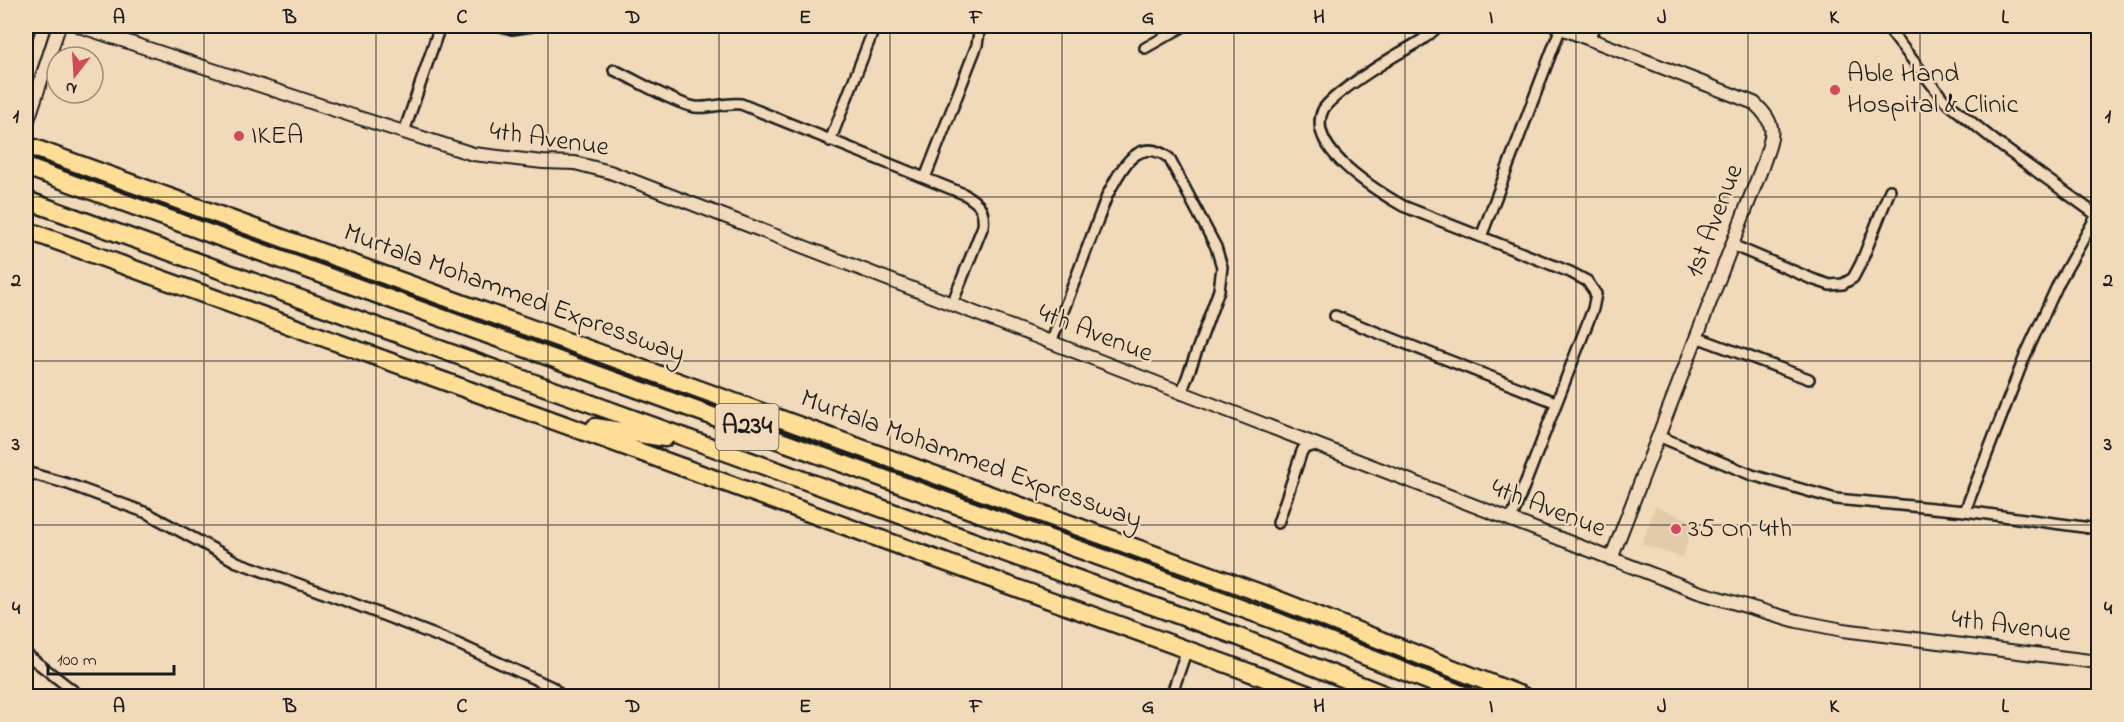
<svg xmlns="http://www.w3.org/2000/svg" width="2124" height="722" font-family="'Indie Flower',sans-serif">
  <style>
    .built { fill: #e2cba8 }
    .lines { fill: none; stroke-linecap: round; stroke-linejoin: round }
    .street-casing { stroke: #1c1c1c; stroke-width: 14 }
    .secondary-casing { stroke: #1c1c1c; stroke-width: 16 }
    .highway-casing { stroke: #1c1c1c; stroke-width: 21 }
    .street { stroke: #f1dab9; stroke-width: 9 }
    .secondary { stroke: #f1dab9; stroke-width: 12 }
    .highway { stroke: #fedd96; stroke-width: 16 }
    .grid { fill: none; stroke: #1c1c1c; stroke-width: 1.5; stroke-opacity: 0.55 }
    .poi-dot { fill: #d1495b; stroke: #f1dab9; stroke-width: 2 }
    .labels { text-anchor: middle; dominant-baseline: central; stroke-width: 4.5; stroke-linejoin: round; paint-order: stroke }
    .shield { fill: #f1dab9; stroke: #5c554b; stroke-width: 1.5 }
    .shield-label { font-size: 26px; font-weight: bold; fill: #1c1c1c }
    .poi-label { font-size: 27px; fill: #1c1c1c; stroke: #f1dab9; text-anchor: start }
    .street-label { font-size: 27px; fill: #1c1c1c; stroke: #f1dab9 }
    .neatline { fill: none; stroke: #1c1c1c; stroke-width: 2 }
    .grid-label { font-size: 20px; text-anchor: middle; font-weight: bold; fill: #1c1c1c }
  </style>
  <rect width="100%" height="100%" fill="#f1dab9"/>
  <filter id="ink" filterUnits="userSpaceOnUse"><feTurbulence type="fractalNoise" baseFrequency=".0167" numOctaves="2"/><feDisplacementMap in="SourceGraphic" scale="12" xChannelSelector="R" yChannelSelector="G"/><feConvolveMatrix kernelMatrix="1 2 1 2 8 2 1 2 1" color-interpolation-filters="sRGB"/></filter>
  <g filter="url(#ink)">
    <!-- built -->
    <path class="built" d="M1655,506L1694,522L1683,558L1642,544Z"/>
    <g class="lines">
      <defs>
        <path id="street" d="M501,26L512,29L532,26
          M1438,26C1425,41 1405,49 1388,60C1374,69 1330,96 1323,110C1305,148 1377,191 1403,206L1570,272L1587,281L1596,294L1593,309L1511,520
          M1886,26L1944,100L2000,145L2098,216
          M1589,38L1595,26
          M1145,48L1184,26
          M614,70C634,79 676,104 695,107C710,109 726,102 741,104L964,194C979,203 985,209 983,226L952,304
          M404,132L440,26
          M830,141L875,26
          M925,178L977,45L980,26
          M1481,237L1561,27
          M1732,245L1812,279L1830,285L1843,284L1853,278L1861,263L1890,190
          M1335,316L1555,402
          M1696,337L1809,379
          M1051,343L1107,196C1120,171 1137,134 1169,158L1216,247L1222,267L1219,290L1181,394
          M1658,436L1752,475L1836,499L1965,511L2098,529
          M26,472L68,484L147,513L237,562L349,602L458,644L552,687L561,696
          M1965,511L2025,356L2059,282L2097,215
          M1278,523L1301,454L1303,449L1315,445
          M26,654L80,696
          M1171,696L1187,649"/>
        <path id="secondary" d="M79,26L350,115L473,154L543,162L575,163L610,172L1698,592L1797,621L1843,630L2098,662
          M1556,26L1754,103C1780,126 1772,137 1762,167L1611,559
          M26,81L44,26
          M26,126L59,26"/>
        <path id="highway" d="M26,145L1266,595L1523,696
          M26,167L1276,621L1466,696
          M26,200L1239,637L1388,696
          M26,230L1235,667L1312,696
          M595,427L665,438"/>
      </defs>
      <!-- street casing -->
      <use href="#street" class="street-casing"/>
      <!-- secondary casing -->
      <use href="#secondary" class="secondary-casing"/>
      <!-- highway casing -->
      <use href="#highway" class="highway-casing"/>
      <!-- street -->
      <use href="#street" class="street"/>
      <!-- secondary -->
      <use href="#secondary" class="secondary"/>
      <!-- highway -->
      <use href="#highway" class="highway"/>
    </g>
  </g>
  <!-- grid -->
  <path class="grid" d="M204,26V696M376,26V696M548,26V696M719,26V696M890,26V696M1062,26V696M1234,26V696M1405,26V696M1576,26V696M1748,26V696M1920,26V696M26,197H2098M26,361H2098M26,525H2098"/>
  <!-- markers -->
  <g class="poi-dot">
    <circle cx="1835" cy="90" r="6"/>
    <circle cx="239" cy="136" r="6"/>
    <circle cx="1676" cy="529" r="6"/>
  </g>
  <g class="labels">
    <!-- shield labels -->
    <rect class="shield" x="715.5" y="404" width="63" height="46" rx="4.5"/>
    <g class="shield-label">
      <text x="747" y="427">A234</text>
    </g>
    <!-- poi labels -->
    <g class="poi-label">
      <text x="1847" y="74">Able Hand<tspan x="1847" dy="31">Hospital &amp; Clinic</tspan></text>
      <text x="251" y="136">IKEA</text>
      <text x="1688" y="529">35 On 4th</text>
    </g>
    <!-- street labels -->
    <g class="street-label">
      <text transform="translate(549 140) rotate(8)">4th Avenue</text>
      <text transform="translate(1715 221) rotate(-69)">1st Avenue</text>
      <text transform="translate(514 294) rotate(20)">Murtala Mohammed Expressway</text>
      <text transform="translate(1095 334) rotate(21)">4th Avenue</text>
      <text transform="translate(971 460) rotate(20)">Murtala Mohammed Expressway</text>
      <text transform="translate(1548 509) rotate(21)">4th Avenue</text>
      <text transform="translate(2011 627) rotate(7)">4th Avenue</text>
    </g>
  </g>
  <!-- margin -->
  <rect width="2124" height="722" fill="none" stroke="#f1dab9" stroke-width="66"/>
  <!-- north arrow -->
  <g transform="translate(75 75) rotate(197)"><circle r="28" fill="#f1dab9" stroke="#9c8e7a" stroke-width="1.5"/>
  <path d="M0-4.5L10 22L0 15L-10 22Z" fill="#d1495b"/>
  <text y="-9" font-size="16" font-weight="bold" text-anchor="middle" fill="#1c1c1c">N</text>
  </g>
  <!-- scale -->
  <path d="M48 665v9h126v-9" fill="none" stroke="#1c1c1c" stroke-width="3"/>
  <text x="57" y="665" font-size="18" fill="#1c1c1c" stroke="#f1dab9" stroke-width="4.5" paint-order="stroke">100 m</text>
  <rect x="33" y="33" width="2058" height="656" class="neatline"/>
  <g class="grid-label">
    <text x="119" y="23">A</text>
    <text x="290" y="23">B</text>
    <text x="462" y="23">C</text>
    <text x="633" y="23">D</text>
    <text x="805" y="23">E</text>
    <text x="976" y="23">F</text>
    <text x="1148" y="23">G</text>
    <text x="1319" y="23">H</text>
    <text x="1491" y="23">I</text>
    <text x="1662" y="23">J</text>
    <text x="1834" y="23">K</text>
    <text x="2005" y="23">L</text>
    <text x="16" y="122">1</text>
    <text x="2108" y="122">1</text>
    <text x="16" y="286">2</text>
    <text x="2108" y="286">2</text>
    <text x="16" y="450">3</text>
    <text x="2108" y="450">3</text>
    <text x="16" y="614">4</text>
    <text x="2108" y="614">4</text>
    <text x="119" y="712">A</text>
    <text x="290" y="712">B</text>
    <text x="462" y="712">C</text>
    <text x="633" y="712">D</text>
    <text x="805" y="712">E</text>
    <text x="976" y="712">F</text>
    <text x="1148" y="712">G</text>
    <text x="1319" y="712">H</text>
    <text x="1491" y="712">I</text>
    <text x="1662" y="712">J</text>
    <text x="1834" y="712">K</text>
    <text x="2005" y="712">L</text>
  </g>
</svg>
